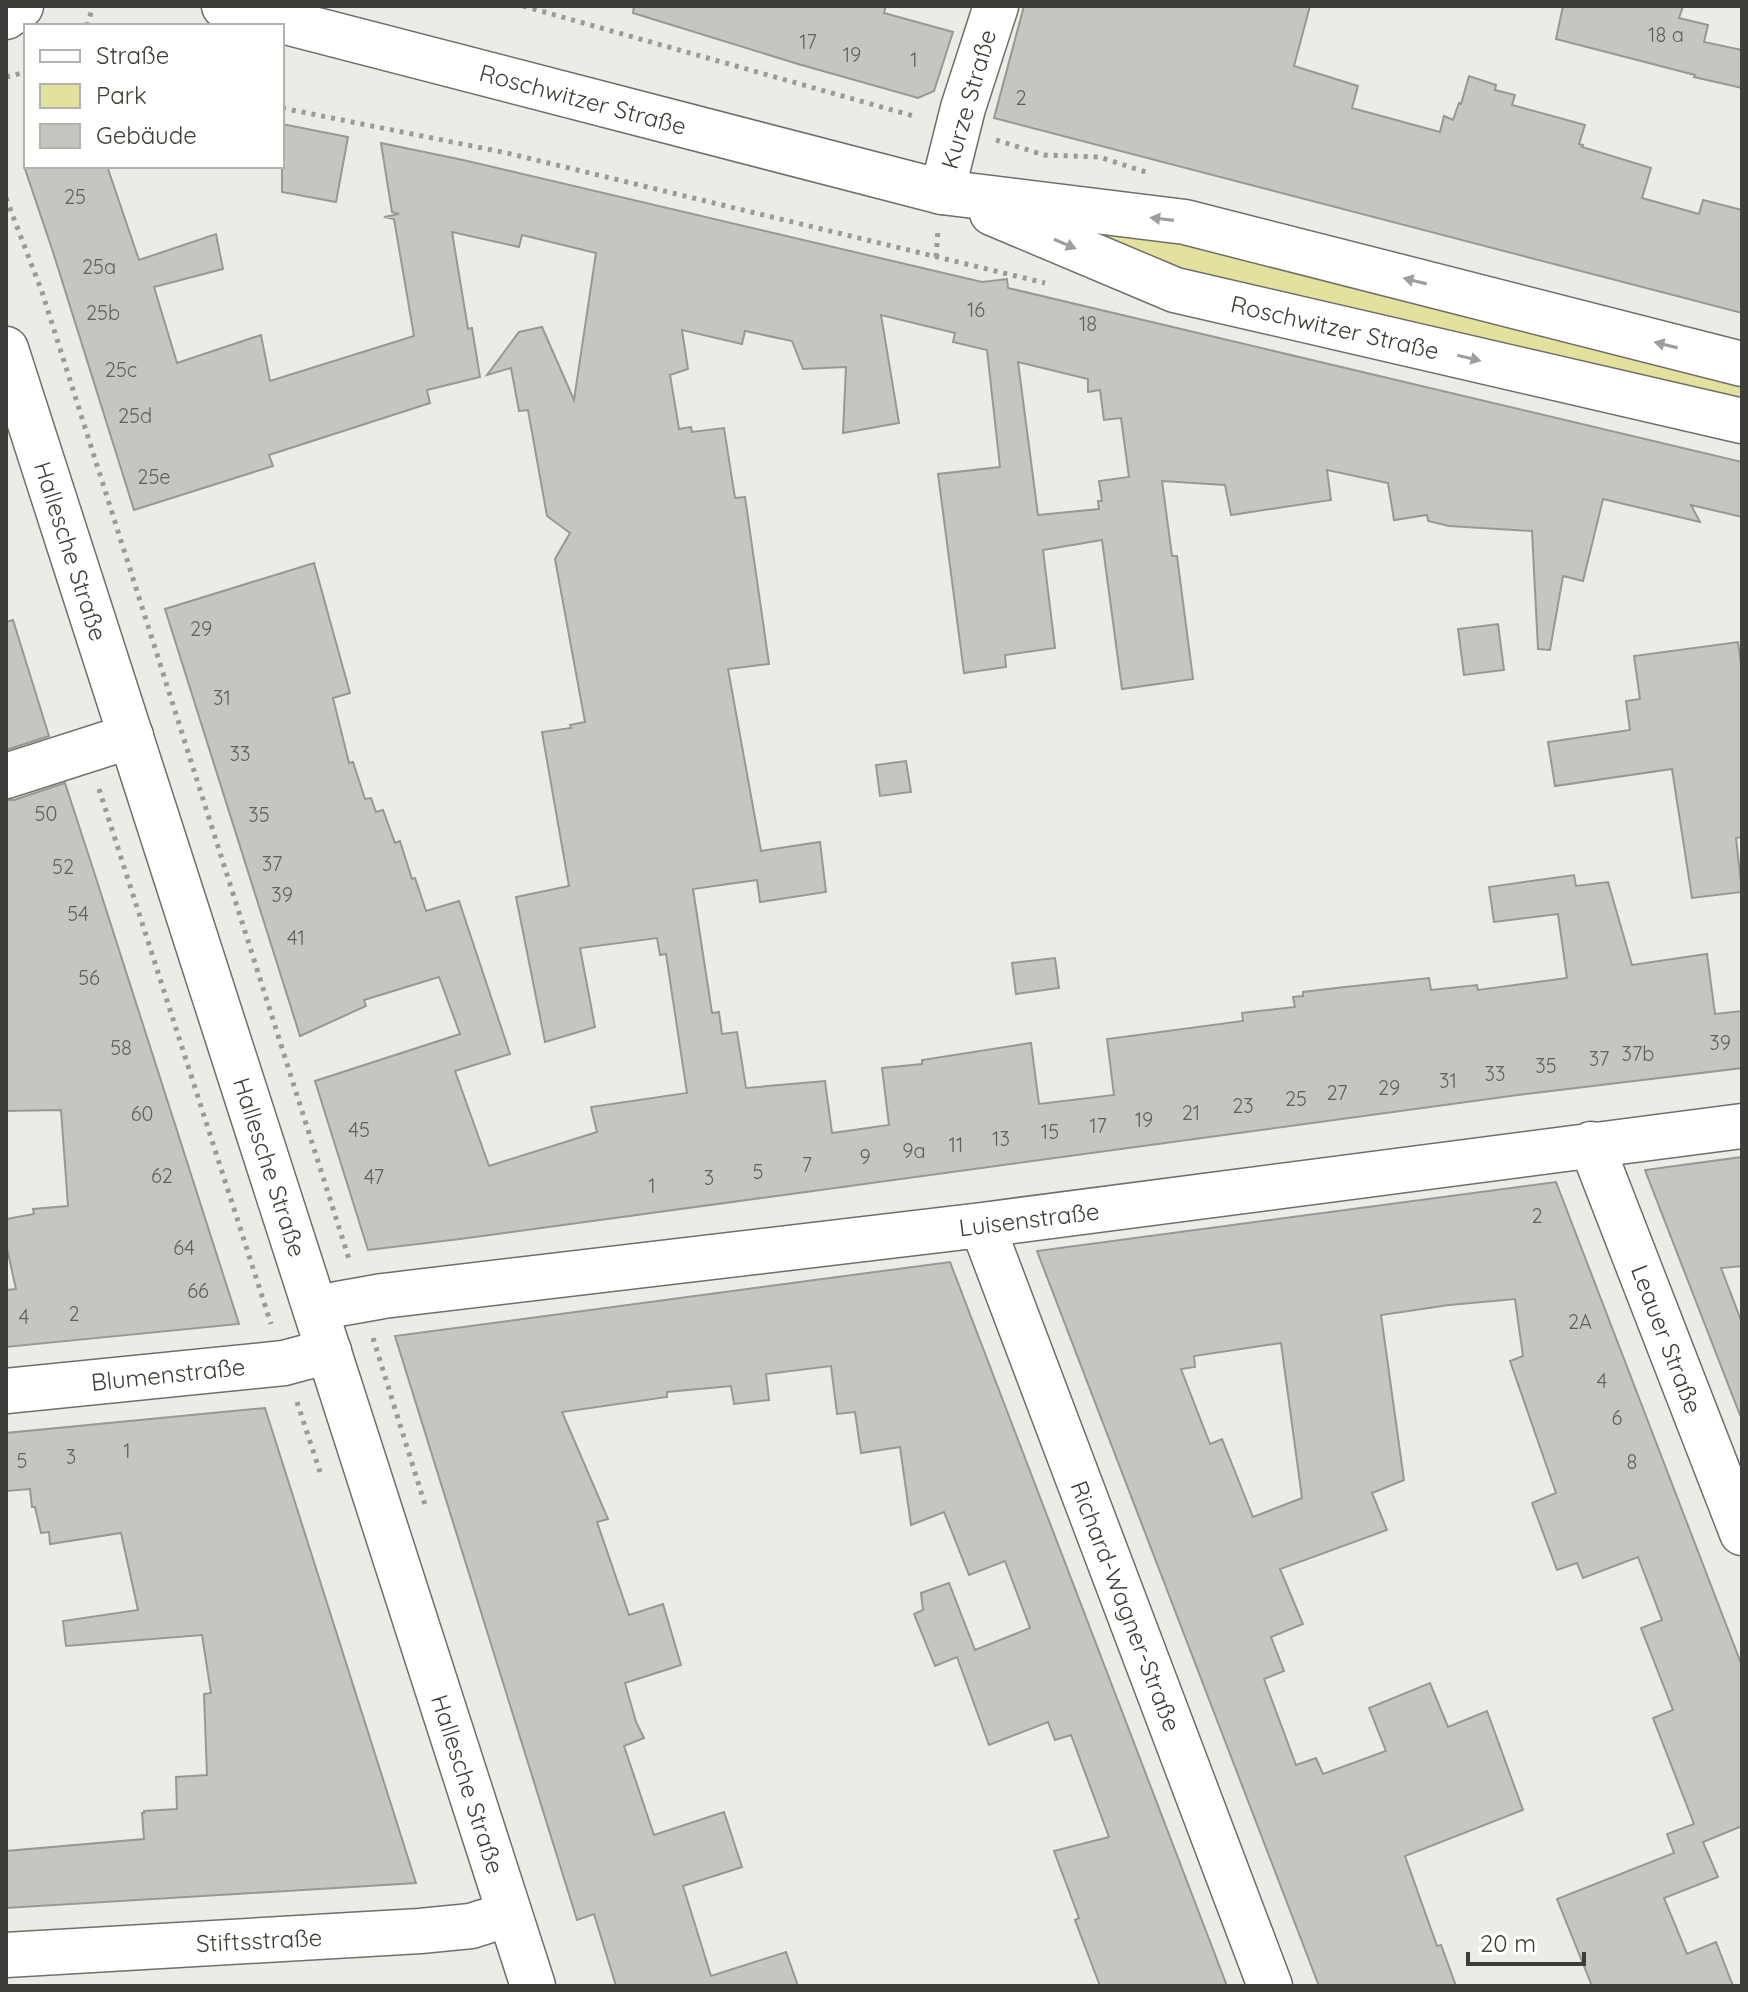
<svg xmlns="http://www.w3.org/2000/svg" width="1748" height="1992" font-family="Quicksand,sans-serif">
  <style>
    .green { fill: #e2e19e }
    .building { fill: #c6c6c1; stroke: #989893; stroke-width: 2; fill-rule: evenodd }
    .lines { fill: none; stroke-linecap: round; stroke-linejoin: round }
    .street-casing { stroke: #6f6f6a; stroke-width: 47 }
    .secondary-casing { stroke: #6f6f6a; stroke-width: 47 }
    .path { stroke: #9a9a96; stroke-width: 5; stroke-dasharray: 4 6; stroke-linecap: butt }
    .street { stroke: #fff; stroke-width: 44 }
    .secondary { stroke: #fff; stroke-width: 44 }
    .oneway { fill: #9e9e9c }
    .labels { text-anchor: middle; dominant-baseline: central; stroke-width: 6; stroke-linejoin: round; paint-order: stroke }
    .number-label { font-size: 20px; fill: #5f5f5c }
    .street-label { font-size: 24px; fill: #3d3d3a; stroke: #fffffe }
  </style>
  <rect width="100%" height="100%" fill="#ecece7"/>
  <!-- green -->
  <path class="green" d="M1053,220L1179,232L1742,376V405L1198,278Z"/>
  <!-- building -->
  <path class="building" d="M634,6H886L884,13L953,32L934,91L918,98L798,64L633,13Z
    M1024,6H1310L1294,66L1358,86L1352,108L1440,132L1444,116L1453,120L1459,103L1461,104L1469,76L1496,85L1495,90L1515,95L1512,105L1585,125L1579,144L1583,145L1582,147L1651,168L1642,198L1699,214L1703,200L1742,210V313L994,118Z
    M1563,6H1683L1679,18L1708,25L1704,42L1742,50V88L1694,77L1695,75L1556,39Z
    M282,124L348,137L336,202L282,192Z
    M381,143L463,160L982,282L1007,279L1008,288L1742,462V517L1691,505L1700,522L1603,499L1583,581L1563,576L1550,650L1538,649L1532,531L1449,526L1428,521L1427,515L1394,520L1388,483L1327,470L1331,500L1231,515L1225,485L1162,481L1172,556H1177L1193,679L1122,689L1102,540L1043,550L1055,648L1005,655L1006,667L964,673L938,474L1000,467L987,350L953,342L955,333L881,315L899,423L843,433L846,367L803,369L792,341L745,331L742,344L682,330L688,369L670,375L679,429L691,427L692,432L724,428L735,498L745,497L769,664L728,669L761,851L820,842L826,892L760,902L757,880L693,889L712,1013L719,1012L722,1034L737,1032L746,1088L825,1081L832,1133L889,1125L882,1068L922,1064V1060L1031,1043L1039,1104L1114,1095L1107,1039L1243,1021L1242,1013L1295,1007L1293,997L1303,996V992L1345,987L1429,978L1431,990L1477,985L1478,990L1567,978L1558,914L1494,922L1489,887L1574,875L1576,886L1608,882L1632,965L1707,954L1715,1014L1742,1011V1068L1518,1095L460,1239L368,1250L315,1081L460,1034L439,977L364,1000L366,1006L300,1036L165,609L314,563L350,693L333,698L349,763L353,762L365,799L371,798L376,812L383,810L395,843L400,841L412,879L415,878L426,911L459,901L510,1054L455,1071L489,1166L597,1132L591,1107L687,1093L666,954L660,955L657,938L580,948L595,1027L545,1042L516,897L569,886L542,732L571,728L570,725L585,722L555,559L570,533L547,516L528,410L519,411L511,368L487,375L519,332L542,327L574,400L596,253L522,235L519,247L452,232L468,329L472,328L480,377L427,390L430,403L269,455L273,466L134,510L53,252L24,166H107L139,260L216,234L223,269L154,287L177,363L261,335L270,381L414,336L394,219L384,217L399,214L392,212ZM1018,362L1088,379V392L1100,390L1104,420L1121,418L1129,477L1099,481L1102,501H1098L1099,509L1038,515Z
    M13,620L49,736L6,750V622Z
    M1498,624L1504,670L1464,675L1458,629Z
    M1738,642L1742,670V837L1736,838L1742,892L1692,898L1672,769L1555,786L1548,742L1630,730L1626,701L1640,699L1634,656Z
    M906,761L911,792L880,796L876,765Z
    M65,783L95,875L239,1324L6,1347V1290L16,1289L6,1244V1219L34,1214L33,1209L68,1206L61,1110L6,1111V800H14Z
    M1055,958L1059,988L1016,994L1012,963Z
    M1742,1157V1266L1721,1268L1742,1323V1415H1740L1645,1170Z
    M1556,1182L1742,1666V1826L1703,1842L1718,1877L1664,1898L1687,1954L1716,1942L1733,1986H1592L1557,1899L1674,1853L1667,1834L1694,1824L1653,1718L1673,1710L1641,1628L1662,1620L1638,1557L1583,1578L1577,1563L1557,1570L1532,1503L1556,1493L1510,1361L1523,1356L1515,1299L1449,1305L1381,1315L1404,1480L1372,1493L1387,1530L1280,1569L1303,1624L1271,1637L1284,1671L1264,1679L1296,1765L1316,1758L1323,1774L1386,1751L1369,1708L1430,1683L1448,1727L1487,1711L1523,1810L1405,1856L1437,1946L1441,1945L1456,1986H1319L1037,1251ZM1281,1343L1302,1498L1253,1517L1222,1439L1210,1444L1181,1369L1195,1367L1194,1356Z
    M950,1262L1227,1986H1100L1075,1920L1079,1918L1054,1851L1109,1837L1071,1735L1055,1740L1048,1722L989,1745L957,1657L935,1666L914,1614L923,1610L921,1593L949,1583L975,1650L1030,1628L1005,1561L969,1575L944,1512L911,1525L900,1447L861,1453L855,1412L837,1414L831,1366L766,1374L769,1400L734,1404L731,1386L667,1392V1397L562,1412L608,1519L597,1522L629,1615L663,1604L681,1665L625,1683L636,1722L644,1738L624,1746L654,1835L724,1812L742,1867L683,1886L711,1976L786,1952L798,1986H616L594,1914L577,1920L395,1336Z
    M265,1408L416,1883L6,1908V1851L144,1839L142,1813H144V1811L177,1809L176,1777L207,1775L204,1694L211,1693L202,1635L66,1646L63,1621L138,1610L121,1533L50,1544L49,1532L41,1533L35,1507H32L30,1489L6,1491V1433Z"/>
  <g class="lines">
    <defs>
      <path id="street" d="M942,192L963,108L996,6
        M6,776L131,736
        M1591,1144L1742,1533
        M982,1225L1270,1986
        M316,1311L338,1304L383,1296L982,1225L1742,1126
        M6,1391L284,1363L329,1351
        M6,1955L420,1931L471,1926L509,1914"/>
      <path id="secondary" d="M224,6L942,192L1185,222L1742,364
        M6,17L21,6
        M992,213L1175,290L1742,421
        M6,349L533,1986"/>
    </defs>
    <!-- street casing -->
    <use href="#street" class="street-casing"/>
    <!-- secondary casing -->
    <use href="#secondary" class="secondary-casing"/>
    <!-- path -->
    <path class="path" d="M523,6L917,117
      M87,26L93,6
      M6,77L26,72
      M282,108L507,153L1045,283
      M996,140L1044,155L1099,157L1149,173
      M6,198L42,292L349,1259
      M936,257L938,230
      M99,789L271,1324
      M373,1338L426,1508
      M297,1402L320,1472"/>
    <!-- street -->
    <use href="#street" class="street"/>
    <!-- secondary -->
    <use href="#secondary" class="secondary"/>
  </g>
  <!-- one-way arrows -->
  <defs><path id="oneway-solid" d="M-6-.8H1V-3.2L6.5 0L1 3.2V.8H-6Z" transform="scale(2)"/></defs>
  <g class="oneway">
    <use href="#oneway-solid" transform="translate(1162 219) rotate(-173)"/>
    <use href="#oneway-solid" transform="translate(1065 244) rotate(23)"/>
    <use href="#oneway-solid" transform="translate(1415 281) rotate(-166)"/>
    <use href="#oneway-solid" transform="translate(1666 345) rotate(-166)"/>
    <use href="#oneway-solid" transform="translate(1469 358) rotate(13)"/>
  </g>
  <g class="labels">
    <!-- number labels -->
    <g class="number-label">
      <text x="1666" y="34">18 a</text>
      <text x="808" y="41">17</text>
      <text x="852" y="54">19</text>
      <text x="914" y="59">1</text>
      <text x="1021" y="97">2</text>
      <text x="75" y="196">25</text>
      <text x="99" y="266">25a</text>
      <text x="976" y="309">16</text>
      <text x="103" y="312">25b</text>
      <text x="1088" y="323">18</text>
      <text x="121" y="369">25c</text>
      <text x="135" y="415">25d</text>
      <text x="154" y="476">25e</text>
      <text x="201" y="628">29</text>
      <text x="222" y="697">31</text>
      <text x="240" y="753">33</text>
      <text x="46" y="813">50</text>
      <text x="259" y="814">35</text>
      <text x="272" y="863">37</text>
      <text x="63" y="866">52</text>
      <text x="282" y="894">39</text>
      <text x="78" y="913">54</text>
      <text x="296" y="937">41</text>
      <text x="89" y="977">56</text>
      <text x="1720" y="1042">39</text>
      <text x="121" y="1047">58</text>
      <text x="1638" y="1053">37b</text>
      <text x="1599" y="1058">37</text>
      <text x="1546" y="1065">35</text>
      <text x="1495" y="1073">33</text>
      <text x="1448" y="1080">31</text>
      <text x="1389" y="1087">29</text>
      <text x="1337" y="1092">27</text>
      <text x="1296" y="1098">25</text>
      <text x="1243" y="1105">23</text>
      <text x="1191" y="1112">21</text>
      <text x="142" y="1113">60</text>
      <text x="1144" y="1119">19</text>
      <text x="1098" y="1125">17</text>
      <text x="359" y="1129">45</text>
      <text x="1050" y="1131">15</text>
      <text x="1001" y="1138">13</text>
      <text x="956" y="1144">11</text>
      <text x="914" y="1150">9a</text>
      <text x="865" y="1156">9</text>
      <text x="807" y="1164">7</text>
      <text x="758" y="1171">5</text>
      <text x="162" y="1175">62</text>
      <text x="374" y="1176">47</text>
      <text x="709" y="1177">3</text>
      <text x="652" y="1185">1</text>
      <text x="1537" y="1215">2</text>
      <text x="184" y="1247">64</text>
      <text x="198" y="1290">66</text>
      <text x="74" y="1313">2</text>
      <text x="24" y="1316">4</text>
      <text x="1580" y="1321">2A</text>
      <text x="1602" y="1380">4</text>
      <text x="1617" y="1417">6</text>
      <text x="127" y="1450">1</text>
      <text x="71" y="1456">3</text>
      <text x="22" y="1460">5</text>
      <text x="1632" y="1461">8</text>
    </g>
    <!-- street labels -->
    <g class="street-label">
      <text transform="translate(583 99) rotate(15)">Roschwitzer Straße</text>
      <text transform="translate(968 99) rotate(-74)">Kurze Straße</text>
      <text transform="translate(1335 327) rotate(13)">Roschwitzer Straße</text>
      <text transform="translate(71 551) rotate(72)">Hallesche Straße</text>
      <text transform="translate(270 1167) rotate(72)">Hallesche Straße</text>
      <text transform="translate(1029 1219) rotate(-7)">Luisenstraße</text>
      <text transform="translate(1667 1339) rotate(69)">Leauer Straße</text>
      <text transform="translate(168 1374) rotate(-6)">Blumenstraße</text>
      <text transform="translate(1126 1606) rotate(69)">Richard-Wagner-Straße</text>
      <text transform="translate(468 1784) rotate(72)">Hallesche Straße</text>
      <text transform="translate(259 1940) rotate(-3)">Stiftsstraße</text>
    </g>
  </g>
  <!-- border -->
  <rect width="1748" height="1992" fill="none" stroke="#3d3d3a" stroke-width="16"/>
  <!-- legend -->
  <rect x="24" y="24" width="260" height="144" fill="#fffffe" stroke="#b1b1b0" stroke-width="2"/>
  <rect x="40" y="50" width="40" height="12" fill="#ffffff" stroke="#b1b1b0" stroke-width="2"/>
  <text x="96" y="64" font-size="24" fill="#3d3d3a">Straße</text>
  <rect x="40" y="84" width="40" height="24" fill="#e2e19e" stroke="#b1b1b0" stroke-width="2"/>
  <text x="96" y="104" font-size="24" fill="#3d3d3a">Park</text>
  <rect x="40" y="124" width="40" height="24" fill="#c6c6c1" stroke="#b1b1b0" stroke-width="2"/>
  <text x="96" y="144" font-size="24" fill="#3d3d3a">Gebäude</text>
  <!-- scale -->
  <path d="M1468 1952v12h116v-12" fill="none" stroke="#3d3d3a" stroke-width="4"/>
  <text x="1480" y="1952" font-size="24" fill="#3d3d3a" stroke="#fffffe" stroke-width="6" paint-order="stroke">20 m</text>
</svg>
